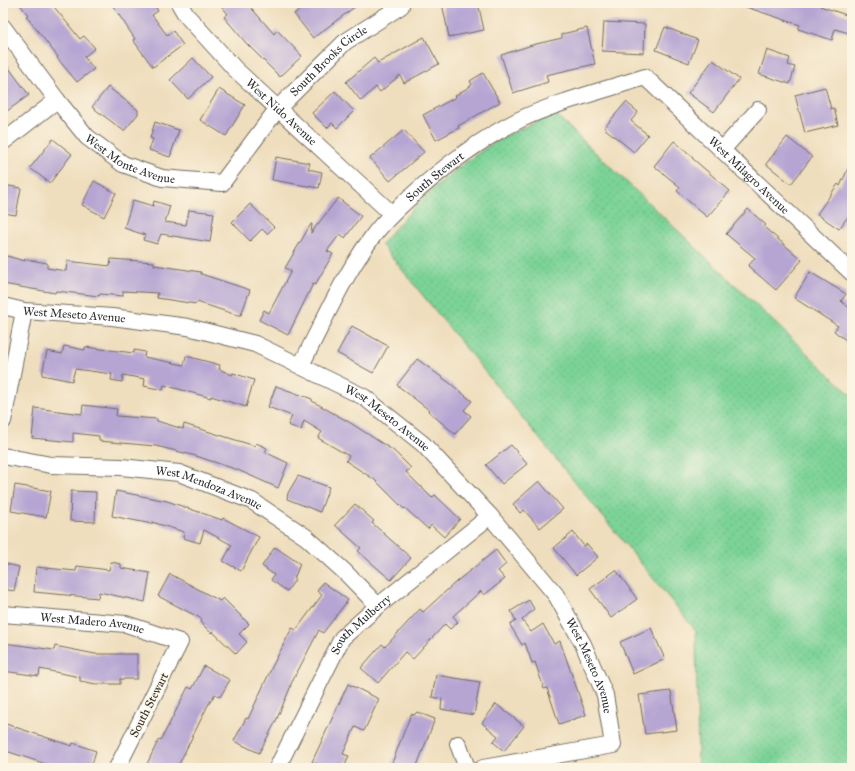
<svg xmlns="http://www.w3.org/2000/svg" width="855" height="771" font-family="'IM FELL Great Primer',serif">
  <style>
    .grass { fill: url(#grass-dots); stroke: #547f61 }
    .building { fill: #b6a5d3 }
    .lines { fill: none; stroke-linecap: round; stroke-linejoin: round }
    .minor-casing { stroke: #706a5e; stroke-width: 18 }
    .minor { stroke: #fff; stroke-width: 16 }
    .labels { text-anchor: middle; dominant-baseline: central; stroke-width: 3; stroke-linejoin: round; paint-order: stroke }
    .street-label { font-size: 12px; fill: #2b2b2b; stroke: #fcf5e5 }
  </style>
  <defs>
    <pattern id="grass-dots" width="8" height="8" patternUnits="userSpaceOnUse"><rect width="8" height="8" fill="#7cd397"/><path d="M2 2h.1M6 6h.1" fill="none" stroke="#6bb582" stroke-width="1.8" stroke-linecap="round"/></pattern>
  </defs>
  <rect width="100%" height="100%" fill="#fcf5e5"/>
  <filter id="ink" filterUnits="userSpaceOnUse"><feTurbulence type="fractalNoise" baseFrequency=".025" numOctaves="2"/><feDisplacementMap in="SourceGraphic" scale="8" xChannelSelector="R" yChannelSelector="G"/><feConvolveMatrix kernelMatrix="1 2 1 2 8 2 1 2 1" color-interpolation-filters="sRGB"/></filter>
  <filter id="wash" filterUnits="userSpaceOnUse"><feTurbulence type="fractalNoise" baseFrequency=".012" numOctaves="4" result="noise"/><feDisplacementMap in="SourceGraphic" scale="16" xChannelSelector="R" yChannelSelector="G"/><feGaussianBlur stdDeviation="0.9" result="paint"/><feColorMatrix in="noise" values="0 0 0 0 0 0 0 0 0 0 0 0 0 0 0 0 0 1.4 0 .05"/><feComposite in="paint" operator="in"/></filter>
  <g filter="url(#wash)">
    <rect width="100%" height="100%" fill="#efdebd"/>
    <!-- grass -->
    <path class="grass" d="M555,114L852,396V768H698L696,631L381,244C419,200 463,157 516,131C528,125 542,120 555,114Z"/>
    <g id="blocks">
      <!-- building -->
      <path class="building" d="M19,3H51L80,39L84,36L95,48L84,57L94,69L77,82L57,58L58,57L26,16L28,15Z
        M111,3H153L158,11L152,15L167,35L173,31L183,45L153,67L133,40L135,39Z
        M219,3H247L274,34L277,30L302,56L280,77L246,43L224,17L228,14Z
        M310,3H360L313,38L294,14Z
        M442,3H478L484,30L449,37Z
        M740,3H821L820,6L852,17V34L835,29L832,40L798,29L800,25L740,5Z
        M604,22L645,24L644,53L602,51Z
        M665,27L698,40L689,63L656,50Z
        M587,28L595,64L546,75L548,82L513,93L501,55L532,45L562,38V34Z
        M424,37L439,64L404,83L400,75L380,92L376,87L361,101L346,82L374,58L378,63Z
        M767,50L790,58L788,65L795,67L790,84L759,74Z
        M193,58L211,77L188,99L170,80Z
        M3,60L29,95L3,114Z
        M713,60L739,79L714,112L688,93Z
        M483,73L500,102L458,126L459,128L436,140L423,115L456,97L455,96L472,85L470,81Z
        M108,87L138,110V114L124,131L92,107Z
        M825,87L831,109L834,108L838,125L805,133L795,95Z
        M219,89L245,105L226,136L200,120Z
        M335,91L354,111L337,128L332,123L327,128L312,113Z
        M626,102L638,112L631,121L648,135L634,152L604,128Z
        M155,122L179,130L170,157L149,150L153,139L150,138Z
        M404,130L424,152L390,181L370,158Z
        M787,137L812,157L791,184L766,164Z
        M53,139L72,154L50,183L30,168Z
        M674,141L693,157L692,158L730,191L707,217L677,191L680,187L654,166Z
        M276,157L310,163L308,169L322,172L319,188L272,180Z
        M852,160V211L839,229L817,214L838,184L840,186Z
        M94,181L116,193L104,217L82,205Z
        M3,185L21,188L16,215L3,213Z
        M338,198L361,216L345,238L340,234L327,251L333,254L315,285L313,284L288,335L259,320L264,310L269,313L291,271L285,268L311,224H312L311,233Z
        M133,200L153,206L154,201L170,206L165,222L186,225L189,210L214,213L210,242L161,234L157,244L143,240L145,235L124,228Z
        M250,204L274,227L267,234L262,229L250,241L232,222Z
        M748,209L766,225L764,227L802,260L776,290L748,266L755,258L726,234Z
        M3,255L25,261V259L47,263V268L66,271L67,261L110,266L111,259L154,262V265L201,272V274L250,290L241,315H237L197,302L196,304L157,298L158,293L123,291V296L100,294L99,296L56,291L55,293L3,284Z
        M810,272L846,294L841,301L852,310V345L834,331L838,326L794,298Z
        M352,326L388,346L373,373L337,353Z
        M64,346L85,350V347L134,353V350L145,352L144,357L184,365L186,356L220,365L219,369L232,375L233,373L254,380L246,407L211,396V398L164,385L163,390L144,386L145,379L123,375L122,382L111,380L112,374L75,369L72,381L42,375L47,351L62,354Z
        M417,359L451,384L472,401L464,410L471,416L455,434L428,411L429,410L397,385Z
        M276,386L312,399V401L349,422L394,451L411,468L406,472L432,498L435,495L460,519L444,537L431,525L428,529L405,508L404,509L375,480L346,461L349,456L318,438L322,432L304,421L301,430L288,425L292,416L268,407Z
        M83,405L117,409L116,416L157,419V421L183,429L184,424L255,446L256,443L267,448L265,452L288,463L278,488L238,470L196,456L156,446L99,441V436L73,433V442L32,438L35,408L82,414Z
        M511,445L527,464L502,484L486,465Z
        M298,476L329,487L320,512L287,499L288,493Z
        M539,481L563,509L540,528L524,510L520,513L513,504Z
        M15,485L51,491L46,517L11,511Z
        M71,491L96,492L95,522L70,521Z
        M116,491L167,501L222,520L223,518L259,537L241,571L223,561L232,545L204,530L200,543L183,538L184,532L152,522V524L112,516Z
        M355,504L374,521L372,523L411,558L391,580L358,551L361,548L335,525Z
        M573,532L584,546L587,544L598,557L576,575L554,548Z
        M275,547L300,564L294,579L295,580L287,591L271,580L274,575L262,566Z
        M496,550L506,564L498,571L505,579L484,595L481,591L453,616L458,622L450,629L445,624L413,659L405,652L378,683L361,668L382,644L385,647L420,609L423,612L457,581Z
        M111,562L121,564V568L150,573L145,602L99,592L98,598L34,592L36,567L76,571L77,566L109,570Z
        M3,563L19,567L14,591L3,589Z
        M616,570L637,599L611,618L590,589Z
        M170,574L220,601L223,598L249,624L239,634L247,642L236,654L212,631L211,633L200,622L202,619L158,596Z
        M323,582L348,600L323,633L319,630L290,686H291L275,723L259,753L234,741L246,718L248,719L272,667L292,628L296,630L322,595L317,591Z
        M529,600L534,609L522,620L531,632L543,624L554,644L560,641L586,715L559,724L547,688L544,689L535,662L532,663L525,643L522,645L510,625L516,621L511,611Z
        M651,628L665,659L633,674L620,642Z
        M4,643L54,650L55,646L95,654H137V679H120V684H96L80,681V677L40,669L39,676L3,671Z
        M204,666L230,680L220,697L215,694L207,707L177,768H145L159,739L161,740L188,687L192,689Z
        M436,675L480,682L474,715L441,709L442,699L432,697Z
        M348,684L379,699L364,731L355,727L343,754L349,756L344,768H327L312,762Z
        M671,691L677,730L645,734L639,695Z
        M496,704L524,726L504,751L493,742L498,736L482,723Z
        M417,712L435,719L416,768H390L411,714L414,715Z
        M3,723L72,746L73,743L96,751L91,768H58L3,750Z"/>
    </g>
  </g>
  <g filter="url(#ink)">
    <use href="#blocks" fill-opacity="0" stroke="#706a5e" stroke-width="1"/>
    <g class="lines">
      <defs>
        <g id="minor">
          <path id="s1" d="M179,3L186,15L235,69L392,214"/>
          <path id="s2" d="M3,27L57,100L87,137L123,164L162,178L222,183L278,108L345,42L401,6"/>
          <path d="M3,142L57,100"/>
          <path d="M722,150L758,110"/>
          <path id="s3" d="M3,306L24,311L112,317L188,327L255,344L364,397L423,444L490,516L556,595L583,644L605,695L613,745L483,768"/>
          <path id="s4" d="M301,365C324,321 343,276 373,236C383,222 396,210 408,199C441,169 479,140 519,120C557,102 605,90 645,77L852,273"/>
          <path d="M3,421L24,311"/>
          <path id="s5" d="M3,456L51,465L121,467L179,473L252,501L306,537L345,572L378,606"/>
          <path id="s6" d="M3,614L126,624L180,642L117,768"/>
          <path d="M458,744L467,768"/>
          <path id="s7" d="M277,768L342,638L378,606L490,516"/>
        </g>
      </defs>
      <!-- minor casing -->
      <use href="#minor" class="minor-casing"/>
      <!-- minor -->
      <use href="#minor" class="minor"/>
    </g>
  </g>
  <g class="labels">
    <!-- street labels -->
    <g class="street-label">
      <text stroke="none"><textPath href="#s2" startOffset="448">South Brooks Circle</textPath></text>
      <text stroke="none"><textPath href="#s1" startOffset="150">West Nido Avenue</textPath></text>
      <text stroke="none"><textPath href="#s2" startOffset="188">West Monte Avenue</textPath></text>
      <text stroke="none"><textPath href="#s4" startOffset="612">West Milagro Avenue</textPath></text>
      <text stroke="none"><textPath href="#s4" startOffset="234">South Stewart</textPath></text>
      <text stroke="none"><textPath href="#s3" startOffset="72">West Meseto Avenue</textPath></text>
      <text stroke="none"><textPath href="#s3" startOffset="408">West Meseto Avenue</textPath></text>
      <text stroke="none"><textPath href="#s5" startOffset="210">West Mendoza Avenue</textPath></text>
      <text stroke="none"><textPath href="#s6" startOffset="90">West Madero Avenue</textPath></text>
      <text stroke="none"><textPath href="#s7" startOffset="168">South Mulberry</textPath></text>
      <text stroke="none"><textPath href="#s3" startOffset="732">West Meseto Avenue</textPath></text>
      <text transform="translate(149 705) rotate(-63)">South Stewart</text>
    </g>
  </g>
  <!-- margin -->
  <rect width="855" height="771" fill="none" stroke="#fcf5e5" stroke-width="16"/>
</svg>
